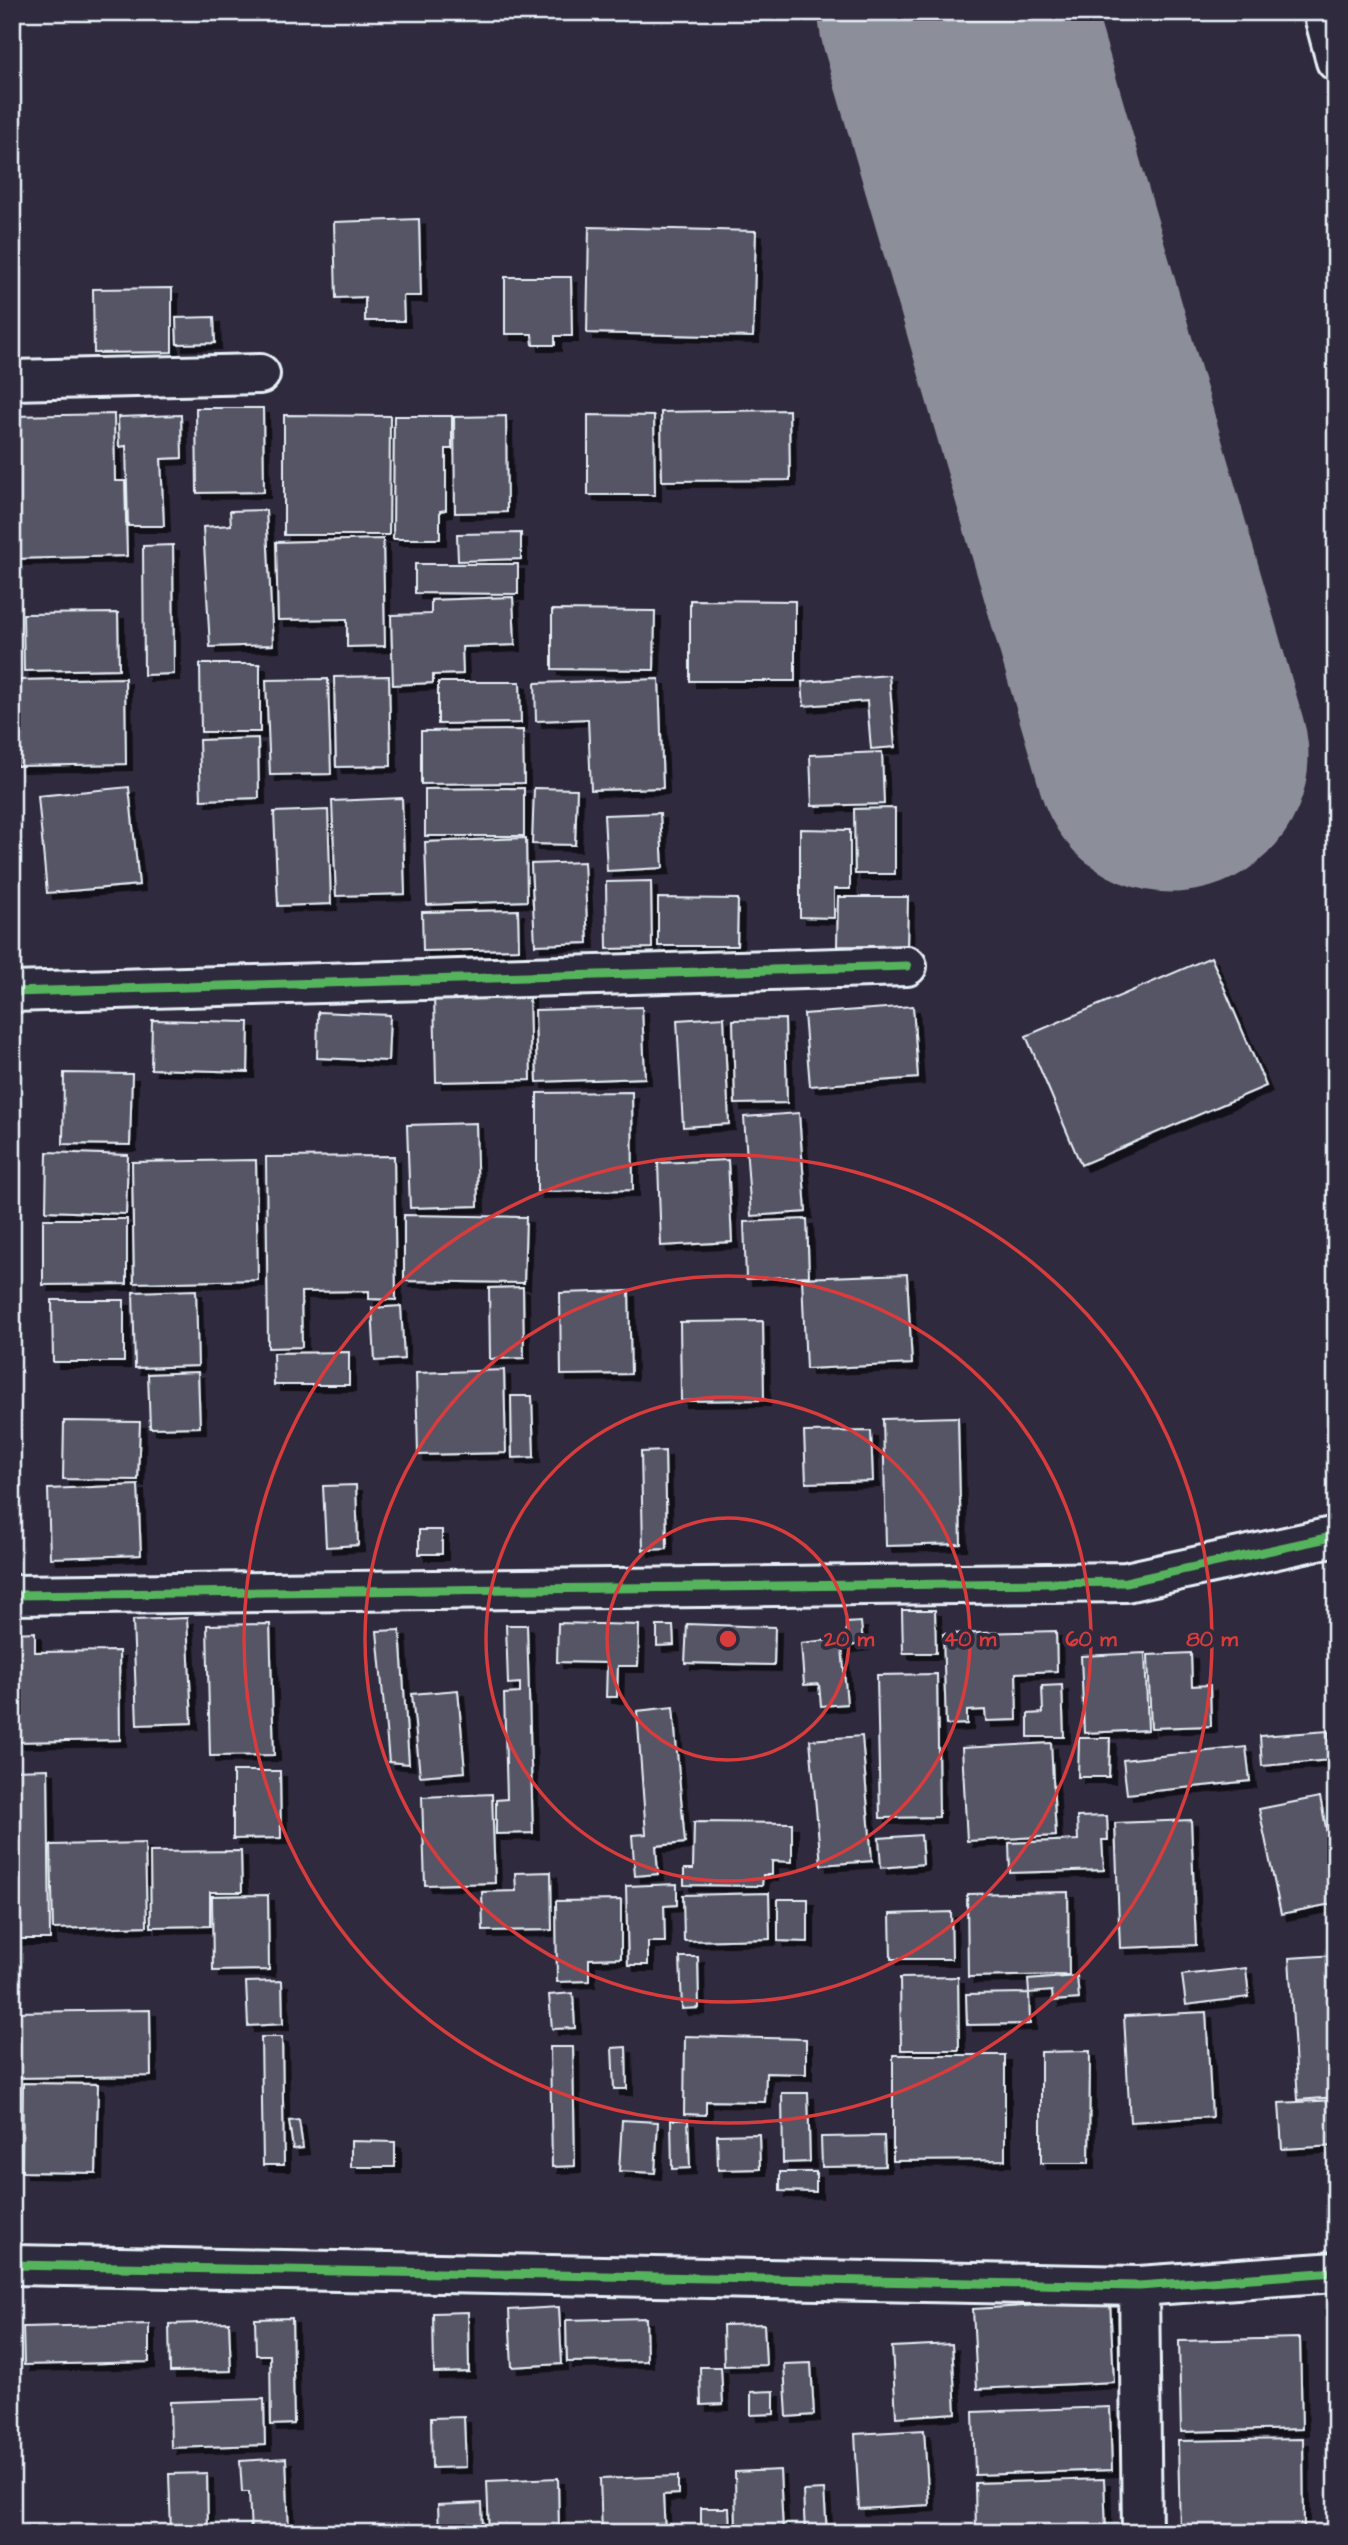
<svg xmlns="http://www.w3.org/2000/svg" width="1348" height="2545" font-family="'Architects Daughter',sans-serif">
  <style>
    .lines { fill: none; stroke-linecap: round; stroke-linejoin: round }
    .runway { stroke: #8c8e9a; stroke-width: 273 }
    .building { fill: #575565; stroke: #e8f1f8; stroke-width: 2; filter: url(#shadow) }
    .minor-casing { stroke: #e8f1f8; stroke-width: 44 }
    .minor { stroke: #2f2a3d; stroke-width: 38 }
    .cycleway-casing { stroke: #2f2a3d; stroke-width: 13 }
    .cycleway { stroke: #56b35d; stroke-width: 9 }
    .ring { fill: none; stroke: #d83c3d; stroke-width: 3.5 }
    .centre { fill: #d83c3d; stroke: #2f2a3d; stroke-width: 3.5 }
    .ring-label { font-size: 21px; text-anchor: middle; font-weight: bold; fill: #d83c3d; stroke: #2f2a3d; stroke-width: 7; stroke-linejoin: round; paint-order: stroke }
  </style>
  <defs>
    <filter id="shadow"><feDropShadow dx="6" dy="6" stdDeviation="0" flood-color="#0009"/></filter>
  </defs>
  <rect width="100%" height="100%" fill="#2f2a3d"/>
  <filter id="ink" filterUnits="userSpaceOnUse"><feTurbulence type="fractalNoise" baseFrequency=".0143" numOctaves="2"/><feDisplacementMap in="SourceGraphic" scale="14" xChannelSelector="R" yChannelSelector="G"/><feConvolveMatrix kernelMatrix="1 2 1 2 8 2 1 2 1" color-interpolation-filters="sRGB"/></filter>
  <g filter="url(#ink)">
    <g class="lines">
      <!-- runway -->
      <path class="runway" d="M955,12L1172,756"/>
    </g>
    <!-- building -->
    <path class="building" d="M419,219L421,296H403L404,321H365V297L336,298L334,222Z
      M589,227L756,231L753,337L587,333Z
      M505,277H571L572,336H555V345H533L532,334H505Z
      M172,288V352L94,353L93,289Z
      M214,317L215,343L177,344L176,318Z
      M196,408H263L264,492L197,493Z
      M789,410L790,480L662,481L661,412Z
      M114,414L115,481H125L127,556L12,559V416Z
      M181,415L182,458L161,459L164,526H128L126,446L119,447L118,417Z
      M284,415L390,416L389,535H284Z
      M588,415L654,416L655,495H588Z
      M394,416H452V449H446V510L440,511V539H393Z
      M506,416L507,512L455,513L454,417Z
      M266,510L273,645L210,647L203,527L231,525L230,511Z
      M521,533V559L458,561L457,534Z
      M383,539L385,646L347,647V619L278,620L276,542Z
      M173,545L174,674L144,675L143,546Z
      M415,564H518V594L415,593Z
      M513,597L515,645L462,647L463,674L433,675V683L393,685L391,615L431,614V600Z
      M690,600L795,601V681H690Z
      M552,610L655,611L654,670L552,669Z
      M118,613L119,669L24,671L23,614Z
      M200,664H260V732H201Z
      M889,675L895,747L871,749L867,701L804,706L802,682Z
      M389,676L391,766L336,767L334,677Z
      M125,678L126,764L17,766L15,680Z
      M328,679L331,774L270,775L266,680Z
      M659,679L663,788L591,790L588,719L536,721L535,683Z
      M438,682H520L521,723L438,724Z
      M523,730L524,783L421,784V731Z
      M258,738L259,798L201,800L199,740Z
      M882,752L884,804L812,806L810,755Z
      M129,787L139,885L47,893L38,796Z
      M524,788V836H425V789Z
      M534,788L577,789L575,845L532,844Z
      M402,798L405,894L336,896L332,801Z
      M895,808V874H855L854,809Z
      M328,810L331,904L278,906L274,812Z
      M660,813L663,868L607,871L604,815Z
      M800,829L850,830V889H834V918L800,917Z
      M526,838L527,901L427,905L425,842Z
      M584,862L588,943L535,945L531,864Z
      M651,881L652,948L607,949L606,882Z
      M838,897H908L907,947L837,946Z
      M658,898L738,899L737,946H658Z
      M518,910L519,949L423,951L422,912Z
      M1211,957L1266,1086L1081,1165L1026,1036Z
      M529,993L531,1080L436,1082L434,995Z
      M913,1006L918,1078L810,1086L804,1014Z
      M642,1007L645,1078L537,1082L535,1010Z
      M318,1012L390,1015L388,1061L317,1058Z
      M724,1017L729,1124L683,1127L677,1020Z
      M785,1019L787,1103L735,1104L733,1020Z
      M152,1020L249,1022L248,1072L151,1069Z
      M64,1073L132,1074L130,1145L63,1144Z
      M632,1092L633,1190L537,1192V1093Z
      M799,1113L806,1212L751,1216L744,1117Z
      M476,1123L478,1206L410,1208L407,1125Z
      M47,1152L128,1155L126,1214L46,1211Z
      M394,1156L396,1300L369,1299V1291L301,1292L302,1347L268,1348L266,1157Z
      M256,1160L258,1280L134,1283L132,1162Z
      M728,1160L732,1242L661,1246L658,1163Z
      M404,1215L526,1217L524,1283L404,1281Z
      M43,1219H127V1284L43,1285Z
      M807,1219L809,1276L746,1279L744,1222Z
      M907,1274L912,1364L806,1369L802,1278Z
      M523,1287L524,1358L490,1359L489,1288Z
      M196,1290L198,1366L135,1368L133,1292Z
      M629,1291L631,1374L561,1375L560,1293Z
      M52,1300H124V1362H53Z
      M401,1306L404,1359L375,1361L372,1308Z
      M763,1321L764,1400L681,1401L680,1322Z
      M349,1352V1385H274L273,1353Z
      M504,1370L506,1453L418,1455L416,1373Z
      M198,1372L200,1427L150,1428L148,1374Z
      M511,1396H532L534,1457L512,1458Z
      M958,1417L961,1544L886,1546L883,1419Z
      M64,1421L140,1422L138,1480L63,1479Z
      M871,1431L873,1481L806,1483L804,1432Z
      M665,1451L667,1549L643,1550L641,1452Z
      M138,1485L141,1555L50,1558L48,1489Z
      M356,1485L358,1545L326,1547L323,1486Z
      M419,1530H442V1554H419Z
      M902,1610H935L936,1653H903Z
      M187,1618L192,1723L137,1725L133,1620Z
      M861,1622L863,1644L842,1647L847,1704L821,1706L819,1684L804,1685L801,1643L847,1638L846,1623Z
      M558,1623L639,1625L638,1666H618L617,1697H606L607,1663L557,1662Z
      M270,1624L274,1755L210,1756L207,1625Z
      M687,1624L775,1627L774,1665L685,1663Z
      M506,1625H527L533,1833L496,1834V1800L507,1799L504,1694L520,1693V1683L508,1684Z
      M657,1626H673L674,1645L657,1646Z
      M400,1630L409,1764L389,1762L377,1631Z
      M1056,1631L1057,1671L1016,1673L1017,1720L986,1721L985,1710L967,1711V1724L946,1725L943,1634Z
      M35,1632V1652L119,1651L120,1740L12,1742V1633Z
      M1145,1653L1148,1730L1084,1733L1081,1656Z
      M1191,1653L1192,1686L1210,1685L1211,1726L1151,1728L1148,1655Z
      M937,1674L939,1817L880,1818L877,1675Z
      M1062,1685L1064,1737H1028V1714L1043,1713L1042,1686Z
      M458,1690L465,1772L420,1776L412,1694Z
      M673,1707L685,1843L656,1846L658,1874L635,1876L632,1835L646,1834L637,1711Z
      M1328,1731L1330,1760L1262,1766L1260,1736Z
      M862,1736L872,1861L821,1865L810,1740Z
      M1079,1738H1110L1109,1777H1078Z
      M1051,1743L1056,1836L967,1841L962,1748Z
      M1246,1747L1250,1781L1127,1794L1123,1760Z
      M48,1769L50,1939H12V1770Z
      M233,1771H280L281,1838L233,1839Z
      M492,1794L495,1883L425,1885L422,1797Z
      M1320,1797L1336,1878V1903L1281,1914L1259,1809Z
      M1107,1816L1108,1840H1102L1104,1870L1010,1873L1009,1843L1078,1840L1077,1817Z
      M1191,1820L1196,1945L1120,1948L1115,1823Z
      M694,1822L792,1823V1862L772,1861V1875H763L762,1886L684,1885V1869H693Z
      M921,1835L923,1864L881,1868L879,1838Z
      M145,1843L147,1926L53,1929L51,1845Z
      M241,1851L242,1892H210V1926L151,1927L150,1852Z
      M551,1872L552,1930L483,1931L482,1892L516,1891L515,1873Z
      M677,1884V1905L664,1906L665,1942H648V1965H628L626,1886Z
      M1068,1892L1069,1975L968,1977L967,1894Z
      M769,1893L770,1939L684,1941L683,1895Z
      M268,1895L269,1970L213,1971L212,1896Z
      M778,1899H808V1942L778,1941Z
      M621,1900V1958L589,1959V1981L557,1982L556,1901Z
      M951,1912L952,1959H891L890,1914Z
      M1336,1955V2097L1298,2100L1289,1958Z
      M680,1957H698L699,2008L682,2009Z
      M1246,1968L1249,1997L1186,2005L1182,1975Z
      M1077,1976L1079,1999L1053,2001L1052,1991L1029,1993L1028,1980Z
      M958,1977L959,2050H901L900,1978Z
      M282,1981L283,2024L248,2026L246,1982Z
      M573,1993L575,2028L552,2029L549,1995Z
      M1029,1993L1030,2024L967,2025L966,1994Z
      M150,2010L151,2076L15,2078L14,2012Z
      M1206,2012L1212,2117L1130,2122L1124,2016Z
      M685,2036L806,2039V2074L766,2073L765,2102L706,2101V2115L684,2114Z
      M261,2037H282L284,2165H263Z
      M550,2047H573L575,2166L552,2167Z
      M626,2047L627,2089H614L612,2048Z
      M1090,2051L1089,2163H1041V2052Z
      M893,2055H1005V2160L893,2161Z
      M23,2083L98,2084L96,2173L22,2172Z
      M782,2093H808L810,2162L783,2163Z
      M1336,2100V2146L1282,2149L1279,2103Z
      M299,2120L303,2148L293,2149L289,2121Z
      M622,2120L658,2122L655,2173L619,2171Z
      M671,2120H688L690,2168L672,2169Z
      M759,2134L760,2169L718,2170L717,2135Z
      M884,2136L885,2166L822,2167L821,2137Z
      M351,2141L395,2142V2167H351Z
      M780,2172H816V2192L780,2191Z
      M1110,2301L1114,2382L977,2389L973,2309Z
      M559,2307L562,2364L512,2367L509,2310Z
      M468,2312L469,2372L434,2373L433,2313Z
      M292,2318L294,2424L271,2425L270,2355H256L255,2319Z
      M646,2318L647,2361L567,2362L566,2320Z
      M229,2322L231,2371L170,2372L169,2324Z
      M149,2324V2362L24,2365L23,2327Z
      M764,2324L766,2365L724,2366L723,2325Z
      M1300,2338L1302,2429L1181,2432L1179,2341Z
      M952,2344L956,2413L896,2417L892,2347Z
      M811,2363L814,2415L787,2417L784,2364Z
      M700,2367H721L723,2404L701,2405Z
      M774,2391V2414L751,2415V2392Z
      M264,2399L265,2445L171,2448L170,2402Z
      M1110,2407L1112,2470L975,2475L973,2412Z
      M464,2417L466,2467L432,2468L431,2418Z
      M924,2430L929,2505L859,2509L855,2434Z
      M1303,2439L1304,2533H1180L1178,2441Z
      M286,2458L289,2533H251L249,2492H242L240,2461Z
      M780,2470L783,2532L736,2533L735,2472Z
      M207,2473L208,2533H171L169,2474Z
      M678,2476V2494L663,2495L665,2533H602L600,2479Z
      M558,2478L559,2533H489L487,2481Z
      M1104,2479L1106,2533H976L975,2483Z
      M824,2490L827,2533H805L803,2491Z
      M482,2503L483,2533H439L438,2505Z
      M701,2508H729L730,2533H701Z
      M24,2527L165,2528V2533H24Z"/>
    <g class="lines">
      <defs>
        <path id="minor" d="M1323,12L1336,61
          M12,380L260,374
          M12,992L907,966
          M12,1595L1126,1582L1336,1536
          M12,2265L1139,2286L1336,2272
          M1139,2286L1142,2533"/>
      </defs>
      <!-- minor casing -->
      <use href="#minor" class="minor-casing"/>
      <!-- minor -->
      <use href="#minor" class="minor"/>
      <defs>
        <path id="cycleway" d="M12,992L907,966
          M12,1595L1126,1582L1336,1536
          M12,2265L1139,2286L1336,2272"/>
      </defs>
      <!-- cycleway casing -->
      <use href="#cycleway" class="cycleway-casing"/>
      <!-- cycleway -->
      <use href="#cycleway" class="cycleway"/>
    </g>
  </g>
  <!-- distance rings -->
  <g class="ring">
    <circle cx="728" cy="1639" r="121"/>
    <circle cx="728" cy="1639" r="242"/>
    <circle cx="728" cy="1639" r="363"/>
    <circle cx="728" cy="1639" r="484"/>
  </g>
  <circle cx="728" cy="1639" r="10" class="centre"/>
  <g class="ring-label">
    <text x="849" y="1646">20 m</text>
    <text x="970" y="1646">40 m</text>
    <text x="1091" y="1646">60 m</text>
    <text x="1212" y="1646">80 m</text>
  </g>
  <!-- margin -->
  <rect width="1348" height="2545" fill="none" stroke="#2f2a3d" stroke-width="42"/>
  <rect x="21" y="21" width="1306" height="2503" fill="none" stroke="#e8f1f8" stroke-width="2.5" filter="url(#ink)"/>
</svg>
